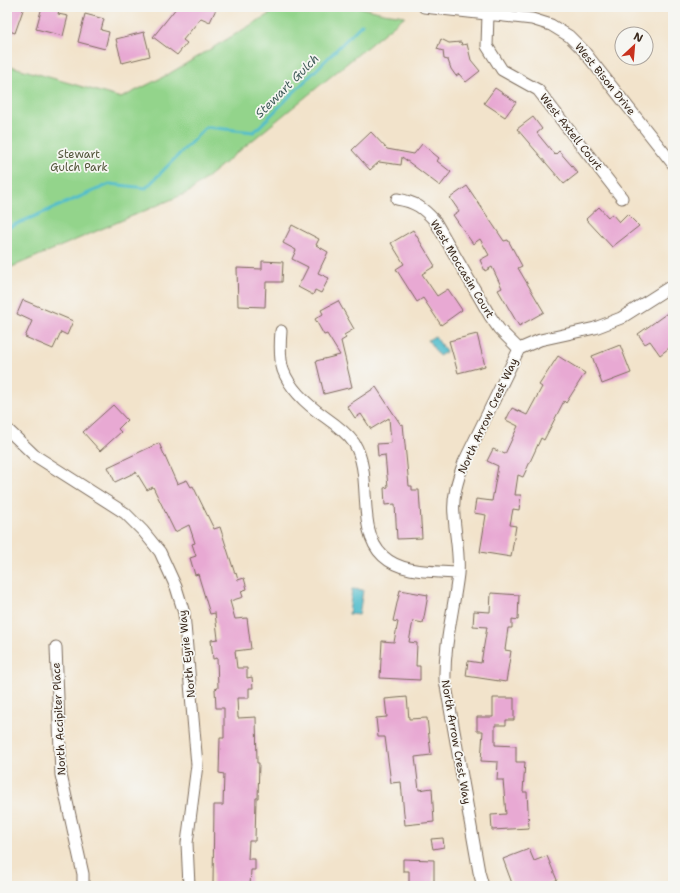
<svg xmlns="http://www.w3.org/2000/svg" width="680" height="893" font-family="'Shantell Sans',sans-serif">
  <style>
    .green { fill: #93d48b; stroke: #677f54 }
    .water { fill: #51bdcc; stroke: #467475 }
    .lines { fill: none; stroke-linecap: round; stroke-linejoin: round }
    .stream { stroke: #51bdcc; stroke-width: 3 }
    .building { fill: #e8a9d3 }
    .minor-casing { stroke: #7b6b5b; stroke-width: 13 }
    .minor { stroke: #fff; stroke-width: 11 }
    .labels { text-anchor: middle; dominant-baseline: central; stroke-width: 3.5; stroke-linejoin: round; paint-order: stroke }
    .street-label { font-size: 11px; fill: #3b2a1e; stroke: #f6f6f2 }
    .park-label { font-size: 11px; fill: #515439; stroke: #f6f6f2 }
    .water-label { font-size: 12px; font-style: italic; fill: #435d5b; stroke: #f6f6f2 }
  </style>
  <rect width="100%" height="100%" fill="#f6f6f2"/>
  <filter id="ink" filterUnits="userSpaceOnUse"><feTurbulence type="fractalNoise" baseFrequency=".025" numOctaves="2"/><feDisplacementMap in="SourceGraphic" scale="8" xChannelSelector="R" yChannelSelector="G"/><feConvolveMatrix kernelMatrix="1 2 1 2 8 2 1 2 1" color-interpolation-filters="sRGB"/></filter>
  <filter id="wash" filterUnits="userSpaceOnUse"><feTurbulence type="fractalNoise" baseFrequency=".012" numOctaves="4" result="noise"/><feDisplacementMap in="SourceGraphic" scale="16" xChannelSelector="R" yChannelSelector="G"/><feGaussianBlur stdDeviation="0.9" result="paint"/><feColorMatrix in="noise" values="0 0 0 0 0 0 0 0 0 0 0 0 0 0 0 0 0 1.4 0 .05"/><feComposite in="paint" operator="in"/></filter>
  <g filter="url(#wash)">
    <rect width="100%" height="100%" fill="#f2e3cb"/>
    <!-- green -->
    <path class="green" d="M281,7H359L383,13L405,16L189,192L7,269V65L121,98L167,75Z"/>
    <!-- water -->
    <path class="water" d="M435,336L446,352L439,356L428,340Z
      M352,589L363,590L359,615L349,614Z"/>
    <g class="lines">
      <!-- stream -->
      <path class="stream" d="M7,228L110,184L146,188L206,127L254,132L362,24"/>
    </g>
    <g id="blocks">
      <!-- building -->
      <path class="building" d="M7,7H24L15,33L7,30Z
        M42,7H60L58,14L68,16L63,36L36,29Z
        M177,7H217L210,22L201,18L183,40L187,43L177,55L153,37Z
        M85,14L104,19L101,30L109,32L105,49L78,42Z
        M144,32L150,56L122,63L116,39Z
        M441,39L449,43L461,42L462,45L467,44L471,60L480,71L466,82L459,74L456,76L451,69L448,60L444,59L443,51L437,49Z
        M495,88L516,102L505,117L484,103Z
        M533,117L542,129L537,133L555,155L559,151L578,173L564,184L517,129Z
        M371,132L387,149L414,154L422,144L439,158L437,161L451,172L440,186L402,157L401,165L379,162L370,170L352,150Z
        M467,186L504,241L508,240L522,266L518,268L544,312L519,326L498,290L502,288L492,267L485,271L480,260L489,255L480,239L473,244L453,215L459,211L450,198Z
        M599,207L608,217L612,214L619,222L627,214L639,226L612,247L586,219Z
        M292,225L319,239L316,245L328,252L318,273L329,278L321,293L315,290L313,295L298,287L308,267L292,259L296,250L283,243Z
        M413,230L435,266L422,274L437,296L448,289L462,310L441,325L423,298L417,302L396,269L404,264L391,243Z
        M262,261L283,262L282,282H266L265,307L238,306L237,268L262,269Z
        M23,300L73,321L67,335L61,332L53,349L25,337L32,321L17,314Z
        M338,301L354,329L344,335L346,338L341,341L352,387L324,394L316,361L340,355L327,334L324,335L315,319L323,314L321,310Z
        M673,309V345L660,355L650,341L645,344L638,334Z
        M477,334L485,366L458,373L449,341Z
        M620,345L631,373L602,384L592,356Z
        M558,356L585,373L566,403L564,401L544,440L541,438L523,477L518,475L515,495H521L519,510L513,509L510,525L516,526L511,557L480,552L486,515L474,513L476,499L492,501L498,466L487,461L493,449L505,454L518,426L506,420L512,408L527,415L542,387L539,385Z
        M376,387L401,425L403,424L409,486H412V490H419L422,538L397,539L395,504L385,505L384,488L388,487L385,455L378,456L377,444L391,443L389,418L371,429L361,414L355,418L347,406Z
        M113,405L127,420L118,429L121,432L100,451L83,432Z
        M159,443L177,484L187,480L191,487L193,486L214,529L220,527L235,574L236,573L238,580L244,578L247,589L241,591L243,597L230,601L235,619L247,618L251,649L235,651L237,668H247V678L252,677L253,688H249V698H237L238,718L256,717L257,763H259L258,798H256L255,841H249L248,859H255V870H251L250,886L213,884L214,805H223L224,774L219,773L220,738H224V708H216L215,689L218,688L217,658L213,659L211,640L218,639L215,613L210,614L198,574L195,575L190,558L196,556L192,544L195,543L189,525L175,532L153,487L147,490L136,472L115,482L108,467Z
        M400,590L428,595L423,623L413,621L409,642L417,643L416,666H420V680L380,678L382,641L394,642L398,622L393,621Z
        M491,593L519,595L518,620L512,619V628H508L505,650L511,651L506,682L466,676L468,661L481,663L487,627L473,626L474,611L490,612Z
        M407,697L409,719L427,718L431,755L415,757L419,790L432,788L434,822L405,825L401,782L391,783L385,737H378L376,718L387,717L385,699Z
        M493,698H514V720H506V725H495V745L516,746V762H525L523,792H527L529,828L492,830L491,815L506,814L503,780H497L498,762L481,761L483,731H477V717H493Z
        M443,838L444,847L433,849L431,839Z
        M529,849L534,861L547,856L557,880L542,886H513L503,859Z
        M403,859L434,860V886H409V871H403Z"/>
    </g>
  </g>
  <g filter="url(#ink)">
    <use href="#blocks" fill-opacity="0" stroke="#7b6b5b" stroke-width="1"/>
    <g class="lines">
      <defs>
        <path id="minor" d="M424,7L532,19L551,25L569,36L583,50L673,164
          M488,14L487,46L502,70L538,90L622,198
          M397,199C416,202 423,208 435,221L490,316L499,329L519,349
          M281,331C280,343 279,357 283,370C290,389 309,406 325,417C335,424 347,433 354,443C374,475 355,530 383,556C402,574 433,571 458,573
          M7,429L34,455L125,513L143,531L160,552L176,587L184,613L197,765L187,843L189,886
          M56,647L61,775L83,874V886
          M483,886L479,872L445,680C444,644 454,609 458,574C460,554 455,535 454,515C452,497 458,479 464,462L519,349L540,340L595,328L621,318L673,285"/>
      </defs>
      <!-- minor casing -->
      <use href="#minor" class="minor-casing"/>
      <!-- minor -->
      <use href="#minor" class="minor"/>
    </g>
  </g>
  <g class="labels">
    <!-- street labels -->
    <g class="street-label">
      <text transform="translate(605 79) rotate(51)">West Bison Drive</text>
      <text transform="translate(571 132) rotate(52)">West Axtell Court</text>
      <text transform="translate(462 269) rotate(59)">West Moccasin Court</text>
      <text transform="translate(488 416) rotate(-65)">North Arrow Crest Way</text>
      <text transform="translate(187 654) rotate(-96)">North Eyrie Way</text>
      <text transform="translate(59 719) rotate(-93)">North Accipiter Place</text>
      <text transform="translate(456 742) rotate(80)">North Arrow Crest Way</text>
    </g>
    <!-- park labels -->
    <g class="park-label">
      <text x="79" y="154">Stewart<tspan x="79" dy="13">Gulch Park</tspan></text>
    </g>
    <!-- water labels -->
    <g class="water-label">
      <text transform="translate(287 86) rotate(-45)">Stewart Gulch</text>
    </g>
  </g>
  <!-- margin -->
  <rect width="680" height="893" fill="none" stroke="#f6f6f2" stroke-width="24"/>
  <!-- north arrow -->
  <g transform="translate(634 46) rotate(26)"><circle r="19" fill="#f6f6f2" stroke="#aba49d"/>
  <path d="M0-3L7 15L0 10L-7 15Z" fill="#c8321e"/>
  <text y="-6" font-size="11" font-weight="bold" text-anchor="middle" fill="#3b2a1e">N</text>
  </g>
</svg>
